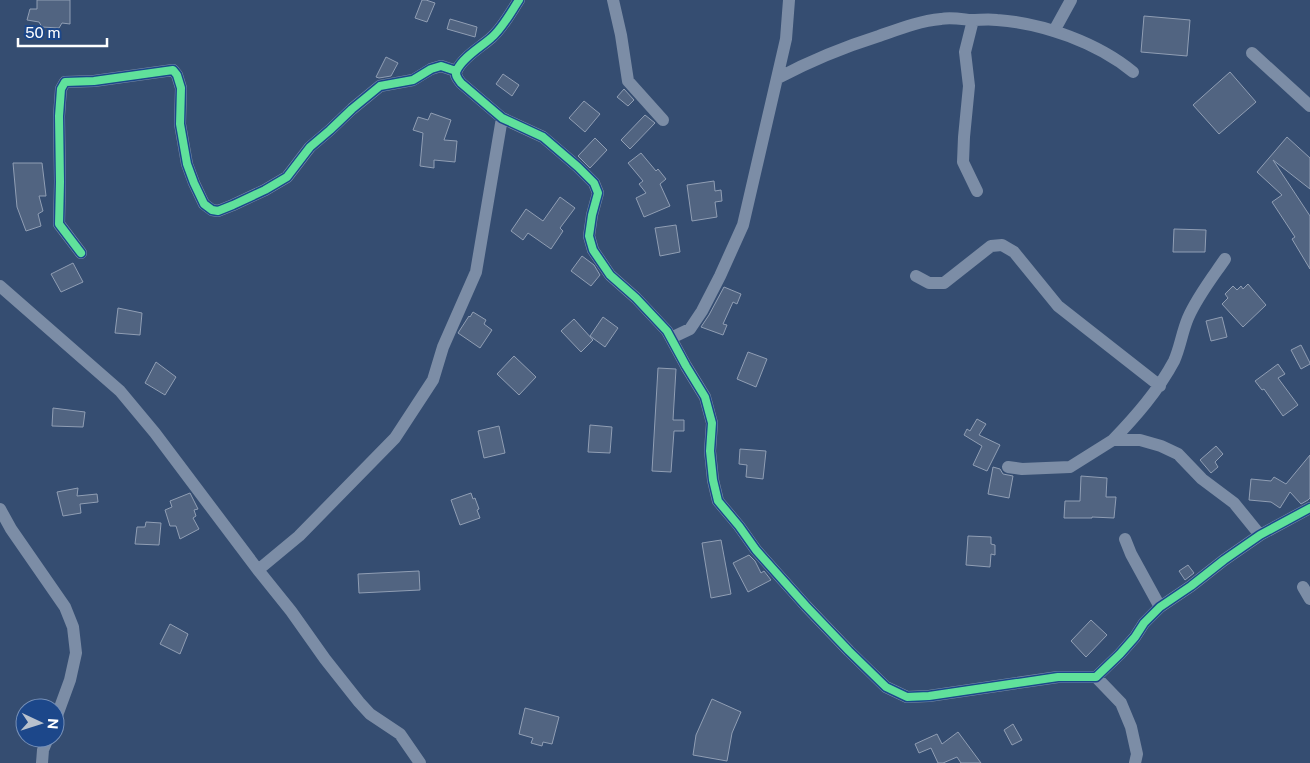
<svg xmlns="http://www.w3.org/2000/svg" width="1310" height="763" font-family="'Public Sans',sans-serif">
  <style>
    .building { fill: #516481; stroke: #909eb4 }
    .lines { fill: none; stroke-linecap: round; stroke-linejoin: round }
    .street { stroke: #7c8da6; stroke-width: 12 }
    .cycleway-casing { stroke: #1c478a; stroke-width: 11 }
    .cycleway { stroke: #60e19b; stroke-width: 8 }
  </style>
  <rect width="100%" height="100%" fill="#354d71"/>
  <!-- building -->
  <path class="building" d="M37,0H70V24L62,23L59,28L42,27L39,22L27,20L30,9H37Z
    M422,0H426L435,3L427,22L415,18Z
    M1144,16L1190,20L1187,56L1141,52Z
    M450,19L477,27L475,37L447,29Z
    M386,57L398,63L391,76L379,78L376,77Z
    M1230,72L1256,102L1219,134L1193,105Z
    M503,74L519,85L512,96L496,84Z
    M624,89L634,100L628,106L617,97Z
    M584,101L600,114L585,132L569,118Z
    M431,113L451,120L444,140L457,141L455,162L434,160V168L420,166L423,133L413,130L418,117L428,120Z
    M645,115L655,123L630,149L621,140Z
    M1287,137L1310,158V189L1273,160L1310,216V269L1292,239L1295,237L1272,202L1282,195L1257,172Z
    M595,138L607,150L590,168L578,156Z
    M641,153L656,171L658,169L666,179L660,184L670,206L644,217L636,198L646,193L639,184L643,181L628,163Z
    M13,163H42L46,196H39L43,211L38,214L41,226L26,231L17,207Z
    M714,181L715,191L721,190L722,201L715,202L717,217L692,221L687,185Z
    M560,197L575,208L560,228L563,231L551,249L528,233L523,240L511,231L526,209L543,221Z
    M676,225L680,252L660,256L655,228Z
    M1174,229L1206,230L1205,252H1173Z
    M582,256L594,265L600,275L591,286L571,271Z
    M73,263L83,282L61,292L51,274Z
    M1248,284L1266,305L1243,327L1222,304L1228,298L1225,294L1233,286L1237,290L1241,286L1243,289Z
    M724,287L741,294L737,304L733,302L723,324L727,325L723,335L701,327L709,315Z
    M118,308L142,313L140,335L115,333Z
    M473,312L486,320L484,324L492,330L480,348L458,333L469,316L470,317Z
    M603,317L618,328L605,347L590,336Z
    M1222,317L1227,337L1211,341L1206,321Z
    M574,319L593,340L581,352L561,331Z
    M1301,345L1310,363V364L1301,369L1291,350Z
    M748,352L767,359L756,387L737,379Z
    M514,356L536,377L519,395L497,374Z
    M156,362L176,377L165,395L145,383Z
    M1278,364L1285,374L1278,378L1298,405L1283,416L1264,389L1262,390L1255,381Z
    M658,368L676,369L673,420H684V431H674L671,472L652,471Z
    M53,408L85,412L83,427L52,426Z
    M977,419L986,424L979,435L1000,445L987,471L973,465L982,446L964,435L967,429L970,431Z
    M590,425L612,427L610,453L588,452Z
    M499,426L505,453L484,458L478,431Z
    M1216,446L1223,454L1215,462L1218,467L1211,473L1200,460Z
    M740,449L766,451L763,479L746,477L747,465L739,464Z
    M1310,455V498L1308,500L1301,504L1290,492L1280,508L1271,502L1249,500L1251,479L1271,481L1274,477L1286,484Z
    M993,467L1000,469L1003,474L1013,476L1009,498L988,494Z
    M1081,476L1107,478L1106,497H1116L1114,518L1092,517V518H1064L1065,501H1080Z
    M78,488L77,496L97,494L98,502L80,504L81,513L63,516L57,492Z
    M190,493L198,509L194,510L196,516L193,518L199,529L180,539L176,526H170L165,510L172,507L170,501Z
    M471,493L473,499L475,498L479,509L477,510L480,518L460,525L451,500Z
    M146,522L161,523L159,545L135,544L137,527H145Z
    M968,536L991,537V544L995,545V555L991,554L990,567L966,565Z
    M721,540L731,594L711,598L702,543Z
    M749,555L755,561L761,573L764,571L771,580L748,592L733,563Z
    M1188,565L1194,573L1185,580L1179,571Z
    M419,571L420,590L359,593L358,574Z
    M1091,620L1107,635L1086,657L1071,641Z
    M170,624L188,634L180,654L160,644Z
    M712,699L741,712L732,733L727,761L693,755L696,735Z
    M525,708L559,717L552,744L543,742L542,746L531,743L533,738L519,734Z
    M1013,724L1022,740L1012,745L1004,730Z
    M958,732L981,763H961L957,757L943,763H938L931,748L919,753L915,744L937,734L942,744Z"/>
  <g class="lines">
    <!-- street -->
    <path class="street" d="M519,0C511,12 502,29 491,38C481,47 463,57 457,70C454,75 458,79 461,83L502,118L543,137L578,167L594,183L598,193L592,215L589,236L593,250L610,275L636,298L667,331L686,366L705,397L712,423L710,451L713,480L718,501L739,526L756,550L806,606L849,651L886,687L907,697L929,696L1058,677H1096L1120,654L1135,637L1144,623L1160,607L1191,586L1224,560L1260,535L1310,508
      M613,0L621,35L628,81L663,120
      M973,20L965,52L969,86L964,137L963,162L977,191
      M1054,31L1071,0
      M1252,53L1310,106
      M778,78C810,61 844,47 879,36C899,29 919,21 941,19C950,17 961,19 971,20C980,20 989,19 997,20C1043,23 1098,43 1133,72
      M81,253L59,224L60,182L59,116L61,89L65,82L94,81L173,70L177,75L181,88L180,124L187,164L194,183L204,204L212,210L218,211L233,205L265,190L287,177L310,147L330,130L352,109L380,86L413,80L431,69L441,66L456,71
      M916,276L929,283H944L991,246L1002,245L1014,252L1058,306L1160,386
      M0,286L120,391L155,433L258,570L291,611L325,659L359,702L370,714L400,734L420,763
      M671,338L690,329L702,311L720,276L743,225L786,39L789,0
      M1113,440C1136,416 1158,391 1174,361C1180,348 1182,332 1188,318C1197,297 1212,278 1225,259
      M1008,467L1022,469L1070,467L1113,440H1140L1161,446L1178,454L1202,479L1234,503L1260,535
      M0,509L11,529L65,607L73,627L76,653L70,680L55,721
      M1125,539L1131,554L1160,607
      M258,570L299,536L395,438L433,380L443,347L476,272L502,118
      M1303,587L1310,599
      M1096,677L1121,703L1131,727L1137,754L1135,763
      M42,763L43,750L48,738"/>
    <defs>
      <path id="cycleway" d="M519,0C511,12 502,29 491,38C481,47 463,57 457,70C454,75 458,79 461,83L502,118L543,137L578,167L594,183L598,193L592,215L589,236L593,250L610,275L636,298L667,331L686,366L705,397L712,423L710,451L713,480L718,501L739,526L756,550L806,606L849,651L886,687L907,697L929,696L1058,677H1096L1120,654L1135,637L1144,623L1160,607L1191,586L1224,560L1260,535L1310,508
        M81,253L59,224L60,182L59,116L61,89L65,82L94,81L173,70L177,75L181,88L180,124L187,164L194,183L204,204L212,210L218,211L233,205L265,190L287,177L310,147L330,130L352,109L380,86L413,80L431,69L441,66L456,71"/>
    </defs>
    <!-- cycleway casing -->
    <use href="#cycleway" class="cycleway-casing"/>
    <!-- cycleway -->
    <use href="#cycleway" class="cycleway"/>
  </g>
  <!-- north arrow -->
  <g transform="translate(40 723) rotate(94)"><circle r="24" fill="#1c478a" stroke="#7791b9"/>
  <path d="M0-4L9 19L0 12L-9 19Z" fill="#b8c1cd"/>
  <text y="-8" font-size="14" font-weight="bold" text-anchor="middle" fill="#ffffff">N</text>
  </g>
  <!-- scale -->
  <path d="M18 38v8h89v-8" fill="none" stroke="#ffffff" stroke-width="2.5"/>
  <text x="25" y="38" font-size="15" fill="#ffffff" stroke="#1c478a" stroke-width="4" paint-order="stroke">50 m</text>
</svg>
